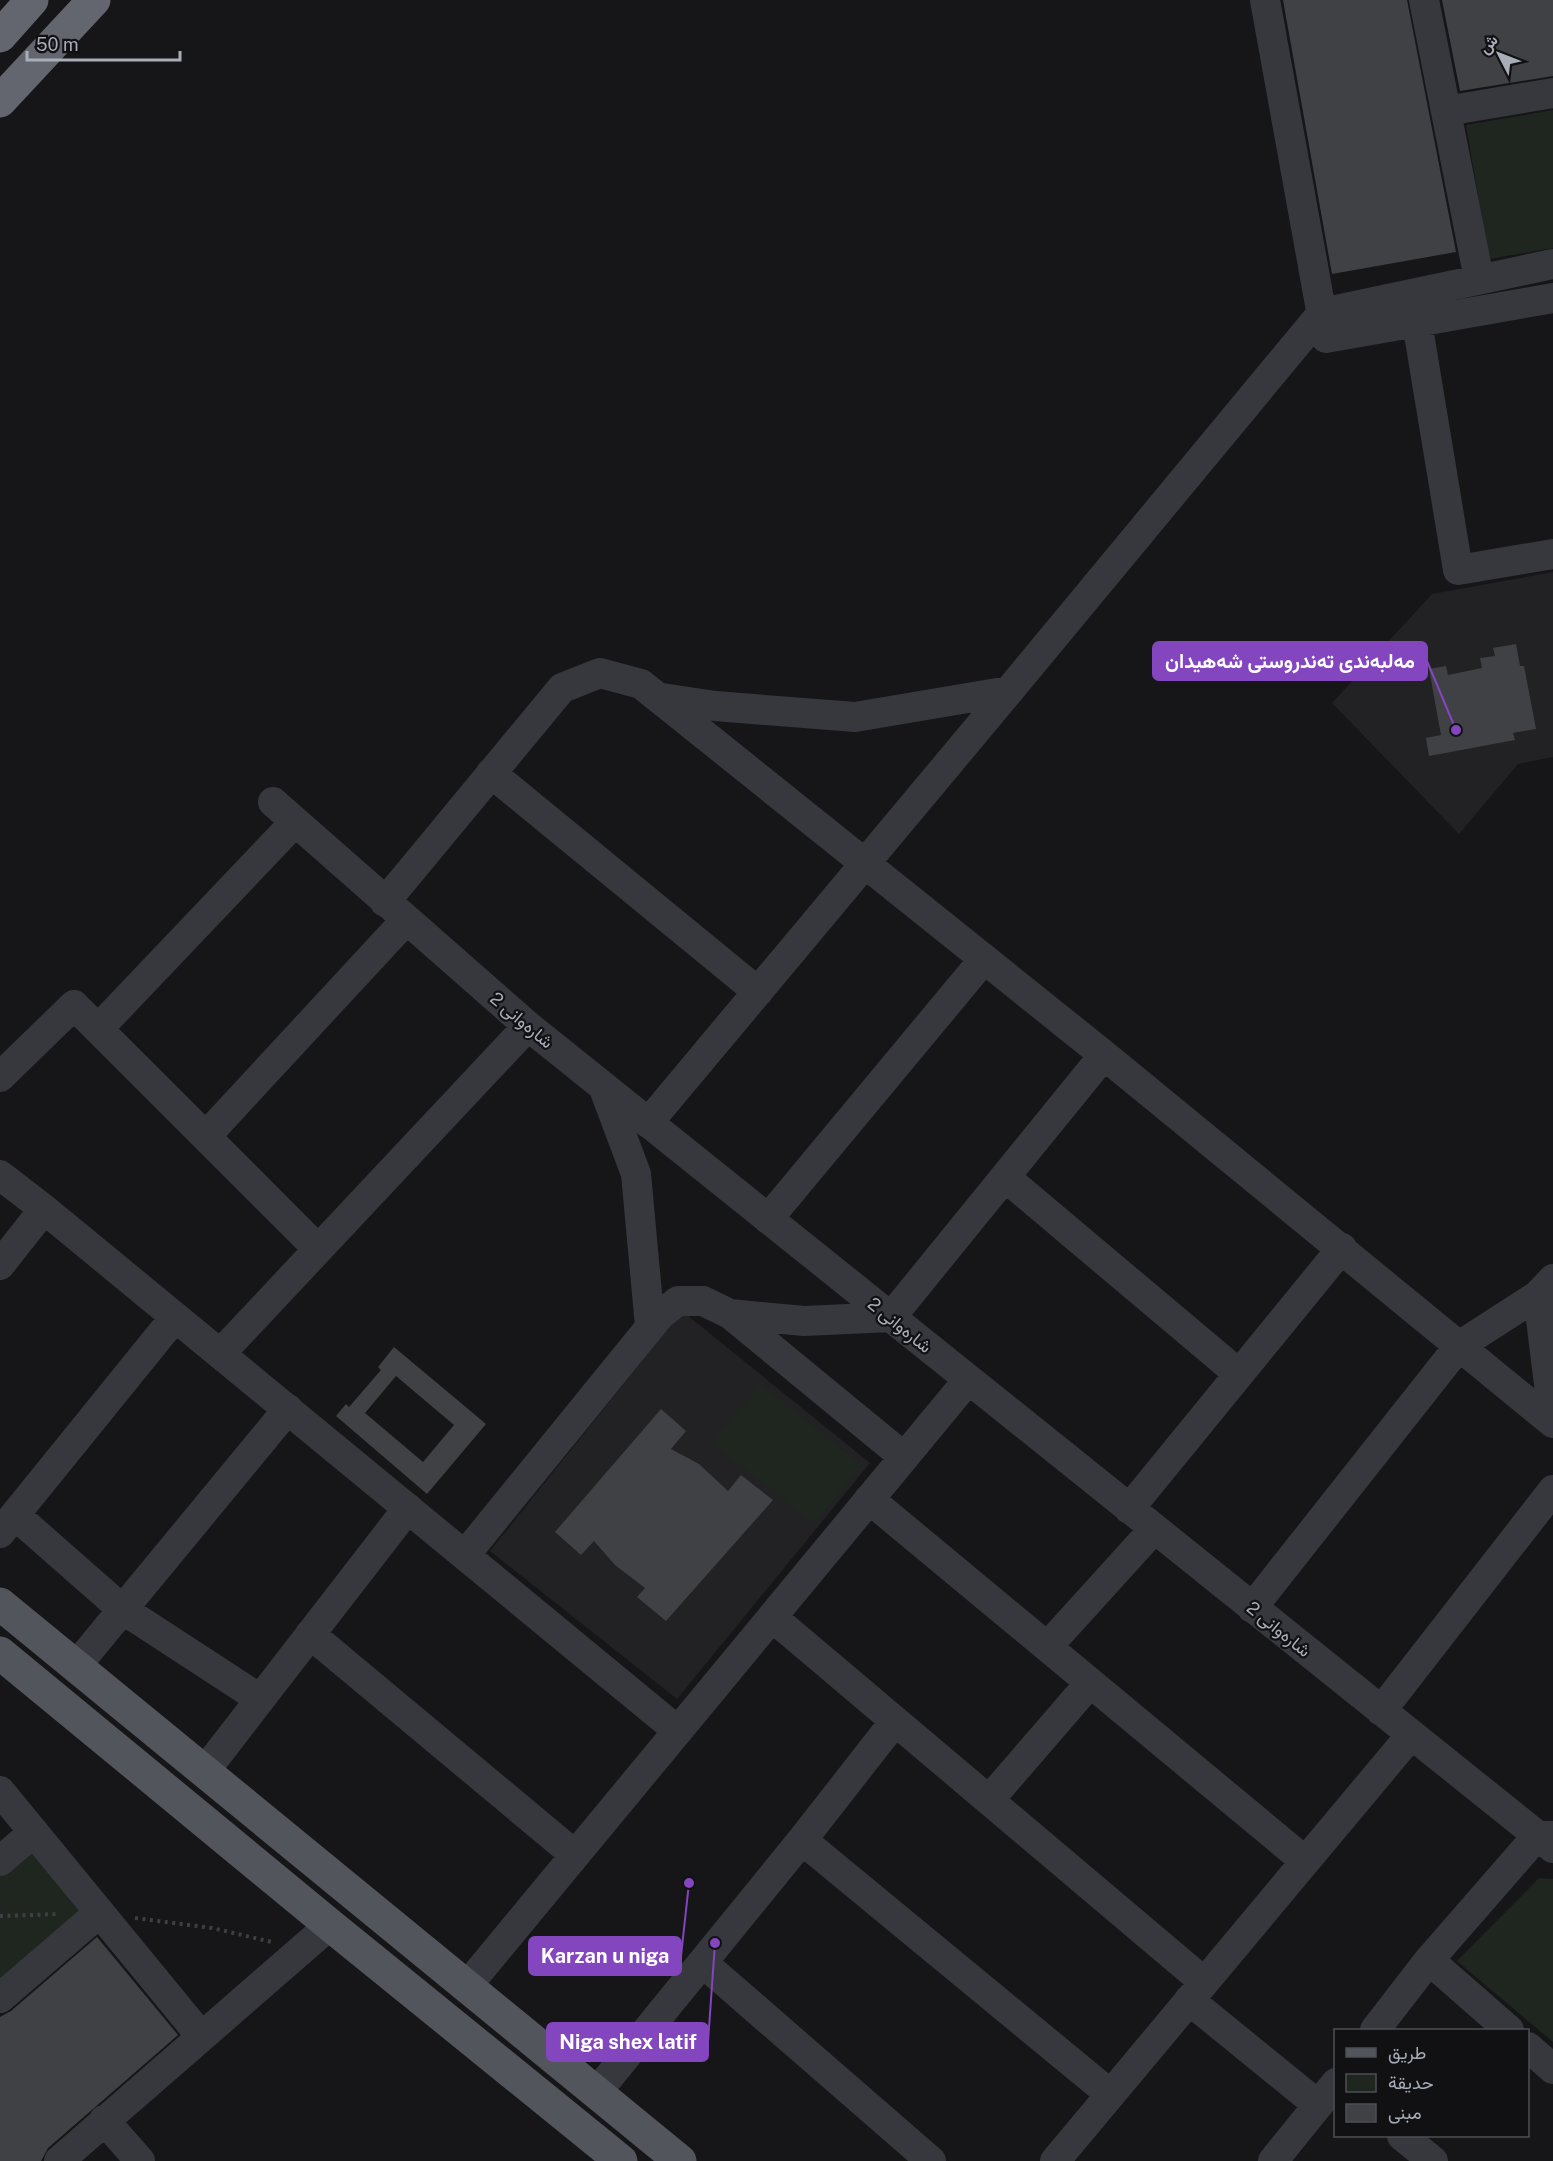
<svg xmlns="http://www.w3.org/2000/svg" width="1553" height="2161" font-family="'Public Sans',Vazirmatn,sans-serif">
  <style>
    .built { fill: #222225 }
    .green { fill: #1e261f }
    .building { fill: #404145; fill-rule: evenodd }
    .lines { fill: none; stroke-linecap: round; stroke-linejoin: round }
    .path { stroke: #3d3f44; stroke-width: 4; stroke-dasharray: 3 4.5; stroke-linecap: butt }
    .minor { stroke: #37383d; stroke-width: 30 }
    .major { stroke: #53555c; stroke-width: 33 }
    .highway { stroke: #63666e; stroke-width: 33 }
    .labels { text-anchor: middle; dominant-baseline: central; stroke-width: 4.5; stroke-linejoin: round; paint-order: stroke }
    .street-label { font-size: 18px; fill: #a8adb8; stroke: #111113 }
    .leader { fill: none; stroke: #8446be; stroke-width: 2 }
    .callout-dot { fill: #8446be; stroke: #111113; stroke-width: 2 }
    .callout { fill: #8446be; stroke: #8446be; stroke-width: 2 }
    .callout-label { font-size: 20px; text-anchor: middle; font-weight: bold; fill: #fff }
  </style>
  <rect width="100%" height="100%" fill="#161618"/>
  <!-- built -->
  <path class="built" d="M1553,572V757L1518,764L1459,834L1332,703L1432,594Z
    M682,1311L870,1463L677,1699L490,1551Z"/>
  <!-- green -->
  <path class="green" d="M1553,110V248L1489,259L1466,125Z
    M760,1384L862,1465L814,1524L712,1443Z
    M32,1848L88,1916L0,2005V1875Z
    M1539,1878L1553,1879V2042L1457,1961Z"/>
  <!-- building -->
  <path class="building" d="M1283,0H1407L1456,252L1332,274Z
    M1442,0H1553V76L1460,91Z
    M1516,644L1520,666H1524L1536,729L1513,733L1515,740L1429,756L1426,738L1441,735L1429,669L1446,666L1448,675L1482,668L1480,658L1495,656L1493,648Z
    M394,1347L486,1424L427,1494L336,1416L346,1404L349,1407L381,1370L378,1367ZM396,1376L454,1425L423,1462L365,1413Z
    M661,1409L686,1431L671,1449L699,1464L728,1491L741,1475L773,1500L666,1621L637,1597L645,1588L615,1565L594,1541L581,1555L555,1532Z
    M97,1937L178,2035L48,2148L41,2161H0V2017L11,2011Z"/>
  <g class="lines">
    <!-- path -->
    <path class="path" d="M0,1916L59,1914
      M135,1918L212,1928L272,1942"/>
    <!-- minor -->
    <path class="minor" d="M1265,0L1326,338L1553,298
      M1424,0L1479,279
      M1446,111L1553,93
      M1417,322L1458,570L1553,554
      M662,698L715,706L855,717L1009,691
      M491,773L758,992
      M273,802L528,1026L1553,1848
      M385,902L562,688L600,673L641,684L1104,1055L1553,1423
      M98,1029L295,822
      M0,1077L74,1005L318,1249
      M603,1086L636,1174L650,1326
      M648,1123L1009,691L1322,313L1553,264
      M206,1136L406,920
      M0,1175L44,1209L678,1731
      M1005,1177L1239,1374
      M768,1219L984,959
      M0,1265L44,1209
      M1538,1295L1553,1417
      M730,1314L804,1321L891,1317L1104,1055
      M220,1354L528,1026
      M869,1499L1305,1861
      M1129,1509L1342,1248
      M15,1515L122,1609L260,1699
      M0,1533L175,1317
      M465,1555L660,1315L678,1301H703L730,1314L904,1457
      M1252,1608L1459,1346L1538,1295L1553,1279
      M772,1617L1204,1982
      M310,1634L575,1855
      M1047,1647L1154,1529
      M76,1666L288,1409
      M1381,1711L1553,1490
      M204,1772L408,1508
      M0,1791L201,2036
      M989,1800L1090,1683
      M802,1840L1110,2094
      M0,1861L34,1832
      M1429,1960L1509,2030
      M703,1963L931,2161
      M466,1987L968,1380
      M0,1998L99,1913
      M1189,2000L1318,2105
      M1375,2030L1429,1960L1537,1836H1553
      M1528,2047L1553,2069
      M596,2093L802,1840L895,1721
      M104,2120L140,2161
      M1402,2136L1433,2161
      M59,2161L330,1925
      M1055,2161L1411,1735
      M1273,2161L1336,2083"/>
    <!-- major -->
    <path class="major" d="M0,1604L680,2161
      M0,1653L330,1925L621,2161"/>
    <!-- highway -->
    <path class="highway" d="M0,36L32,0
      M0,101L94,0"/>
  </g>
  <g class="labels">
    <!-- street labels -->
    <g class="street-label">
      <text transform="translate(522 1020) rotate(40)">شارەوانی 2</text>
      <text transform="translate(900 1325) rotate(39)">شارەوانی 2</text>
      <text transform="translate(1279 1629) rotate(39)">شارەوانی 2</text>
    </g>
  </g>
  <!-- callouts -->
  <path class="leader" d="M1456 730L1427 661M689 1883L681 1956M715 1943L708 2042"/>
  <g class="callout-dot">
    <circle cx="1456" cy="730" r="6"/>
    <circle cx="689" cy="1883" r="6"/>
    <circle cx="715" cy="1943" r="6"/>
  </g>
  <g class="callout">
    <rect x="1153" y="642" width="274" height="38" rx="6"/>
    <rect x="529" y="1937" width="152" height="38" rx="6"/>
    <rect x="547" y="2023" width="161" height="38" rx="6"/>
  </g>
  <g class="callout-label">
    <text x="1290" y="668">مەلبەندی تەندروستی شەهیدان</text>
    <text x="605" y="1963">Karzan u niga</text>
    <text x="628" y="2049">Niga shex latif</text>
  </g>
  <!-- legend -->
  <rect x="1334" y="2029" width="195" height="108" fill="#111113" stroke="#4d4f55" stroke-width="1.5"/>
  <rect x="1346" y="2048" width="30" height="9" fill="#53555c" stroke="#4d4f55" stroke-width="1.5"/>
  <text x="1388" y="2059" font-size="18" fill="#a8adb8">طريق</text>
  <rect x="1346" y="2074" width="30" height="18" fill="#1e261f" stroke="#4d4f55" stroke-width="1.5"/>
  <text x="1388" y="2089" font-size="18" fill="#a8adb8">حديقة</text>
  <rect x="1346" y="2104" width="30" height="18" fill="#404145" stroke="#4d4f55" stroke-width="1.5"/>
  <text x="1388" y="2119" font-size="18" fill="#a8adb8">مبنى</text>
  <!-- north arrow -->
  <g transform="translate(1499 54) rotate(312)" stroke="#111113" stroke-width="4.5" paint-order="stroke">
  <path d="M0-4.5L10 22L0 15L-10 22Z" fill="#a8adb8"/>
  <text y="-9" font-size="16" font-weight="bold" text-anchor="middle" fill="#a8adb8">ش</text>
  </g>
  <!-- scale -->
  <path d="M27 51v9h153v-9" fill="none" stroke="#a8adb8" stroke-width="3"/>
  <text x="36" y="51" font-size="18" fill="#a8adb8" stroke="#111113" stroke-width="4.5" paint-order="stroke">50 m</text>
</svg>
